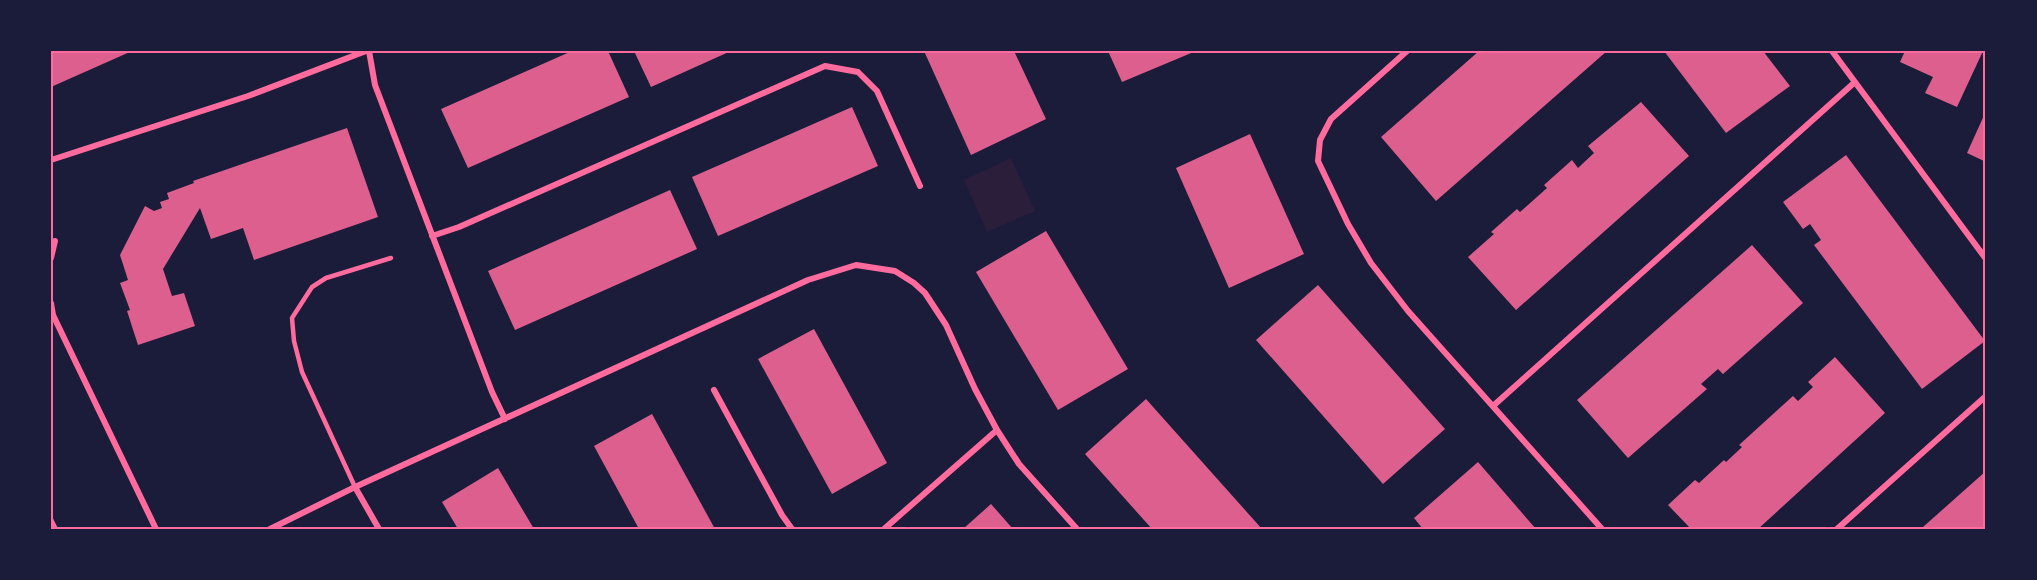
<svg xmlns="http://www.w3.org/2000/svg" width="2037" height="580" font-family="'Work Sans',sans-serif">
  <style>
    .green { fill: #2a1e3b }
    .building { fill: #dd5f8e }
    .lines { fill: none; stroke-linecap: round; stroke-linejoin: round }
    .path { stroke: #ff6b9d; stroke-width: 4 }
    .service { stroke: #ff6b9d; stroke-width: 4.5 }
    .minor { stroke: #ff6b9d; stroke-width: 6 }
    .neatline { fill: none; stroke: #ff6b9d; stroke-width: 2 }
  </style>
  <rect width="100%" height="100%" fill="#1b1b3a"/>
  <!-- green -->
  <path class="green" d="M1011,158L1035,211L987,232L964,180Z"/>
  <!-- building -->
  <path class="building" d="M51,51H132L51,87Z
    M572,51H608L629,97L468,168L441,109Z
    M634,51H731L651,87Z
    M924,51H1014L1046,119L971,155Z
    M1108,51H1196L1122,82Z
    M1479,51H1607L1436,201L1381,137Z
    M1664,51H1763L1790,86L1726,133Z
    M1905,51H1983L1957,107L1925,93L1933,77L1900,62Z
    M1641,102L1689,156L1516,310L1468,257L1494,234L1491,232L1517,209L1520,212L1547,188L1544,185L1572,160L1578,168L1594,153L1588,146Z
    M852,107L878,166L718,236L692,177Z
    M1986,111V162L1967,153Z
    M347,128L378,217L254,260L243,228L211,239L200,208L163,269L172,296L184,293L195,326L138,345L127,311L130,310L120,283L128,280L120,255L145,206L154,211L162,208L160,202L169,199L167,193L194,183L193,181Z
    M1250,134L1304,254L1229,288L1176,168Z
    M1846,155L1985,341L1922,389L1814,245L1821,240L1810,224L1803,229L1783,202Z
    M670,190L697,249L515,330L488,271Z
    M1046,231L1128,369L1058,410L976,272Z
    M1752,245L1803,303L1723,374L1718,369L1701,384L1707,389L1628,458L1577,400Z
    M1318,285L1445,429L1383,484L1256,340Z
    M814,329L887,463L832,494L758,359Z
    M1835,357L1885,413L1758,529H1691L1668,505L1695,480L1699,483L1724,460L1726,462L1742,447L1739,445L1793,396L1798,401L1813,387L1808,382Z
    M1146,399L1262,529H1152L1085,454Z
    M652,414L715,529H639L594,446Z
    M1478,462L1536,529H1423L1414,518Z
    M498,468L534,529H458L442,502Z
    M1986,471V529H1924L1923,527Z
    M991,504L1013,529H963Z"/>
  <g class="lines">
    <!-- path -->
    <path class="path" d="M51,519L56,529"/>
    <!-- service -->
    <path class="service" d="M355,487L302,372L294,341L292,318L312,287L326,278L391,258"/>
    <!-- minor -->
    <path class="minor" d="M369,51L375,85L492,392L505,419
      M1407,51L1331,119L1320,140L1318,161L1348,224L1371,263L1408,311L1602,529
      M1832,51L1986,259
      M51,160L248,96L366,51
      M432,236L459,227L825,66L858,72L877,91L920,186
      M51,258L55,241
      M51,303L53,315L156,529
      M714,390L782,515L792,529
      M1493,406L1855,82
      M355,487L379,529
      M270,529L355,487L808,280L856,265L895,271L914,283L925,293L946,325L975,389L997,430L1019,464L1077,529
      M884,529L997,430
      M1837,529L1986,396"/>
  </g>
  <!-- border -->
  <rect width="2037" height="580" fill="none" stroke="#1b1b3a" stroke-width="105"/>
  <rect x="52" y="52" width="1932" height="476" class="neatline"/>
</svg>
